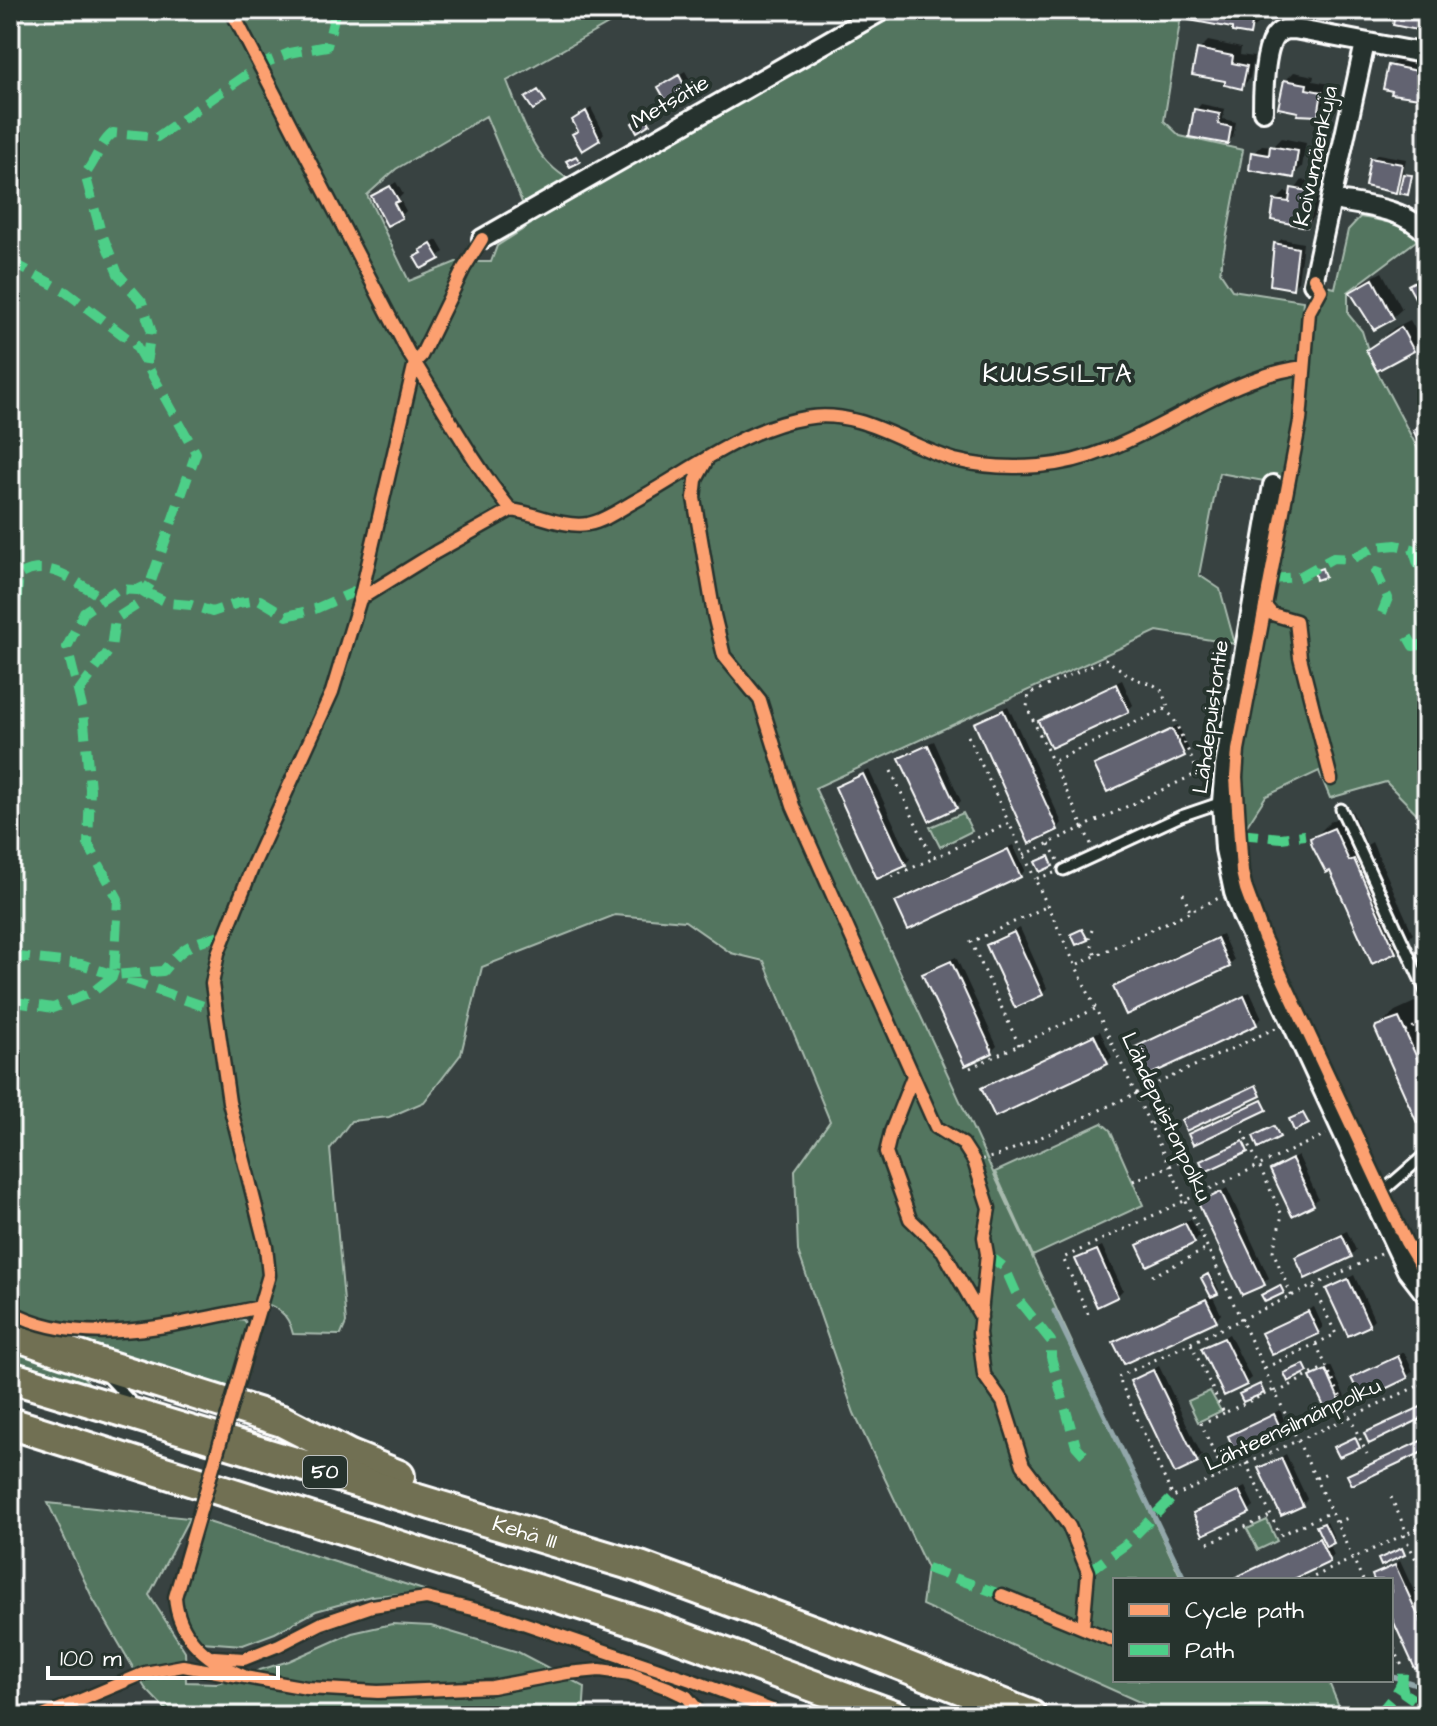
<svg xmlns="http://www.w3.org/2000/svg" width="1437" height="1726" font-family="'Architects Daughter',sans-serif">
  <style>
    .green { fill: #52745e; stroke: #a8baae; stroke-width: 2; fill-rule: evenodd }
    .shadow { fill: #0007 }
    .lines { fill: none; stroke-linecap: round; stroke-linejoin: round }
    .stream { stroke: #92a7aa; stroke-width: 5 }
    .building { fill: #626471; stroke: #fff; stroke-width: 2 }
    .service-casing { stroke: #fff; stroke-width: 15 }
    .minor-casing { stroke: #fff; stroke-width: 24 }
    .trunk-casing { stroke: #fff; stroke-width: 36 }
    .path { stroke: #fff; stroke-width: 3; stroke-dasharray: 2 6; stroke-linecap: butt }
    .service { stroke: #26332d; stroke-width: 9 }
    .minor { stroke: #26332d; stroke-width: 18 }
    .trunk { stroke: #716f52; stroke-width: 30 }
    .quiet { stroke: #4dcf88; stroke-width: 10; stroke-dasharray: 20 10; stroke-linecap: butt }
    .cycleway-casing { stroke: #26332d; stroke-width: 17 }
    .cycleway { stroke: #fca06f; stroke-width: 12 }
    .labels { text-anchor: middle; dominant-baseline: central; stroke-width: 8; stroke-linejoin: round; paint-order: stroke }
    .shield { fill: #26332d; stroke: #bec2c0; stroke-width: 2 }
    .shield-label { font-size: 20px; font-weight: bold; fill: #fff }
    .street-label { font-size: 22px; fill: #fff; stroke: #26332d }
    .quarter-label { font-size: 26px; letter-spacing: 2px; fill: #fff; stroke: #26332d }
  </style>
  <rect width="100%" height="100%" fill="#384241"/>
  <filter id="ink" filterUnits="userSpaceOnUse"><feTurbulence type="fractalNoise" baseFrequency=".0125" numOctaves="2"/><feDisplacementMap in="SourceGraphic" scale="16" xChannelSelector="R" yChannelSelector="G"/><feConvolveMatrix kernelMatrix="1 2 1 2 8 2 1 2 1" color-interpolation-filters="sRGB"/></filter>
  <g filter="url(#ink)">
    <!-- green -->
    <path class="green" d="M10,10H633L507,81C525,126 536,170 586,187L904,10H1182L1164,121L1180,136L1243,150L1220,272L1232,290L1303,301L1293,422L1281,484L1219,473L1199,575L1220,589L1235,644L1157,631L815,788L1182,1580H1115V1680H1328L1343,1716H1171L922,1605L927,1568L854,1413L798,1251L795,1170L830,1121L764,961L731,953L685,921L615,915L482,967L461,1054L424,1102L389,1117L351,1121L330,1149L346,1323L341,1335L293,1334C288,1312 276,1306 255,1300L249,1304C177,1321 77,1346 10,1305ZM486,116L531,224L497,246L491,262H456L409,281L367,195L396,169Z
      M1360,217C1383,221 1402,223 1420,238L1348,292V314L1362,331L1371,360L1427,466V824L1386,782L1330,798L1319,771L1266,796L1246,827L1242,768L1274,576L1305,422L1312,313L1326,286L1335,288L1348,230Z
      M963,813L972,831L940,847L930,827Z
      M1102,1123L1110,1130L1143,1205L1033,1256L995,1172Z
      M10,1315C87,1350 151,1330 230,1318L244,1320L249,1326L228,1395L10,1322Z
      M10,1343L75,1367L89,1383L10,1360Z
      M1210,1391L1221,1411L1198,1422L1188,1401Z
      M48,1503L189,1518L149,1595L185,1651L186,1682L217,1683L289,1661L352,1633L392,1624L431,1626L518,1652L585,1687L583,1716H172L145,1688L93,1599Z
      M1267,1520L1277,1541L1258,1550L1247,1529Z
      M205,1521L430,1592L371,1596L316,1611L275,1633L243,1645L201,1642C195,1637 187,1631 183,1624C170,1598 196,1546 205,1521Z"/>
    <!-- shadow -->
    <path class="shadow" d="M1193,10H1260L1258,24L1249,32Z
      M1208,41L1241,48L1240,55L1254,57L1250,78L1242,87L1228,80L1199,50Z
      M1399,57L1427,63V97L1390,66Z
      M685,71L695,89L671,105L660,87Z
      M1294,72L1314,76L1313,81L1330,84L1326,105L1317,114L1285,81Z
      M1201,104L1225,109L1223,119L1236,122L1233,137L1228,142L1196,110Z
      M591,108L604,133L599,139L580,129L574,120Z
      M1281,138L1306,143L1302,167L1293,175L1253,153L1262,145L1273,146Z
      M1378,154L1406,159L1402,177L1407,173L1413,174L1407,193L1403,183L1396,190L1372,159Z
      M1302,180L1321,184L1315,216L1307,225L1276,201L1285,192L1293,193Z
      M396,182L403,194L399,198L406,211L401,216L374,197Z
      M1282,239L1303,243L1298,282L1293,287L1276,244Z
      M437,240L444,252L438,257L417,258L428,245Z
      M1382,272L1402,309L1393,317L1353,292L1361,283Z
      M1410,320L1421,340L1413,349L1369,350L1394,328Z
      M1122,680L1133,705L1128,710L1040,721L1046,716Z
      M1008,706L1062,823L1057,829L976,724L982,718Z
      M1178,725L1189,749L1184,754L1096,765L1102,760Z
      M934,741L961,801L956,806L902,758L907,753Z
      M869,770L910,859L905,864L837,787L843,782Z
      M1352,811L1367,845L1372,842L1413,934L1395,952L1331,868L1313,839L1331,821Z
      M1013,845L1025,870L1020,876L897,902L902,897Z
      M1020,928L1047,988L1042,993L988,945L993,940Z
      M1222,934L1234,960L1229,965L1115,987L1120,982Z
      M956,957L997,1046L992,1051L924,974L930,969Z
      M1250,992L1262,1018L1256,1023L1144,1076L1132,1050L1137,1045Z
      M1417,1001L1427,1023V1116L1377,1029L1395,1011Z
      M1100,1031L1112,1057L1107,1062L984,1088L989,1083Z
      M1298,1155L1318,1198L1313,1204L1273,1170Z
      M1227,1188L1269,1278L1263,1283L1201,1203Z
      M1191,1219L1199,1236L1194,1242L1140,1246L1145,1240Z
      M1347,1231L1356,1250L1351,1255L1297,1258L1303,1252Z
      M1102,1246L1123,1290L1117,1296L1078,1260L1083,1255Z
      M1210,1273L1219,1290L1212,1295L1221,1314L1216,1320L1116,1342L1121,1337L1212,1295L1205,1276Z
      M1354,1275L1374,1319L1369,1324L1329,1289Z
      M1314,1307L1323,1327L1317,1332L1264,1334L1269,1328Z
      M1229,1334L1251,1378L1245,1383L1204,1349Z
      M1404,1352L1413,1371L1407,1376L1354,1378L1359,1373Z
      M1159,1366L1202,1456L1196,1461L1133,1382Z
      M1331,1366L1346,1399L1341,1404L1313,1377Z
      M1280,1410L1288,1429L1283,1434L1230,1436L1235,1431Z
      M1286,1454L1307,1499L1302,1504L1261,1469Z
      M1245,1487L1254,1506L1248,1511L1195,1513L1200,1508Z
      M1327,1522L1335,1540L1329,1544L1334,1555L1329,1561L1287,1580H1229L1322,1535L1320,1525Z
      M1400,1561L1427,1619V1661L1391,1611V1580H1377L1374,1576Z"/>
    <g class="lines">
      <!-- stream -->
      <path class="stream" d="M1054,1311L1185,1580
        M1391,1676L1427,1688"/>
    </g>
    <!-- building -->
    <path class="building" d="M1191,10H1236L1235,14L1253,18L1250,35L1232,32V28L1189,20Z
      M1314,10H1352L1351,15L1332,11L1331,15Z
      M1396,10L1427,11V32L1393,25Z
      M1197,49L1233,56L1232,63L1247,66L1242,89L1225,85V81L1192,75Z
      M1388,65L1427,73V99L1391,94L1392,91L1383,89Z
      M679,75L690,96L670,108L658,87Z
      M1284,80L1307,84L1306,89L1322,92L1318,116L1297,115L1298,112L1278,108Z
      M538,90L546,102L533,110L525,98Z
      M1194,109L1220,114L1218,124L1231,127L1228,144L1189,137Z
      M586,111L600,140L582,151L572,134L578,131L572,120Z
      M645,115L650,124L637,132L632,123Z
      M1270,146L1298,151L1294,178L1249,170L1251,152L1269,155Z
      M576,156L580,162L570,167L566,161Z
      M1370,158L1402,164L1396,193L1365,186Z
      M1403,174L1412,175L1408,195L1399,193Z
      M1421,180L1427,181L1425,204L1417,202Z
      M390,186L399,201L394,203L402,218L387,226L371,196Z
      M1291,188L1314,192L1307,227L1271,220L1274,200L1289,202Z
      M1274,243L1298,248L1293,289L1270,285Z
      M431,244L440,259L421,269L414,257L422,253L420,250Z
      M1427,275V320L1408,285Z
      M1373,279L1394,319L1374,330L1350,292Z
      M1401,327L1414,351L1377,371L1366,350Z
      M1427,423V458L1413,430Z
      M1322,568L1325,577L1316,580L1314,571Z
      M1116,684L1129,712L1051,748L1038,721Z
      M1003,710L1058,830L1029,844L974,723Z
      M1172,729L1185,756L1107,792L1094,765Z
      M928,745L957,808L929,821L899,758Z
      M863,774L906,866L877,879L835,787Z
      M1334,828L1349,861L1354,859L1396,953L1372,964L1330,871L1326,873L1312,846L1310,838Z
      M1008,849L1021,877L908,930L895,902Z
      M1049,856L1053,866L1040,872L1035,862Z
      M1082,929L1088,940L1076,945L1071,934Z
      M1014,932L1043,995L1015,1008L986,945Z
      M1217,938L1230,967L1126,1015L1113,987Z
      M951,961L993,1053L965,1066L922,974Z
      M1244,996L1257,1025L1143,1078L1129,1050Z
      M1399,1018L1427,1080V1119L1417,1123L1375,1029L1376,1026Z
      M1094,1035L1108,1064L995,1117L981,1088Z
      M1256,1085L1261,1096L1186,1131L1181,1120Z
      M1262,1100L1267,1110L1193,1145L1188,1134Z
      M1303,1113L1309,1124L1294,1131L1289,1119Z
      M1274,1126L1280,1137L1258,1148L1253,1136Z
      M1243,1141L1248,1152L1205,1172L1200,1161Z
      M1292,1159L1314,1205L1292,1216L1270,1170Z
      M1221,1192L1265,1285L1242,1295L1198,1203Z
      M1185,1223L1195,1243L1147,1266L1137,1245Z
      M1342,1235L1352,1257L1305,1279L1295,1257Z
      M1097,1250L1118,1297L1097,1307L1075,1259Z
      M1208,1274L1218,1294L1211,1297L1201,1278Z
      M1348,1279L1370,1326L1348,1336L1326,1289Z
      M1280,1285L1284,1293L1265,1302L1261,1295Z
      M1206,1299L1217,1321L1124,1364L1113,1342Z
      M1308,1311L1319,1334L1272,1355L1261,1333Z
      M1224,1338L1247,1385L1224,1396L1201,1348Z
      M1398,1356L1408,1378L1362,1400L1351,1378Z
      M1304,1364L1308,1372L1288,1382L1284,1373Z
      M1153,1370L1198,1463L1175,1474L1130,1381Z
      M1326,1370L1342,1406L1327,1413L1310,1377Z
      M1260,1384L1264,1393L1243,1402L1239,1394Z
      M1427,1404V1416L1369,1444L1364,1433Z
      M1274,1414L1284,1436L1237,1457L1228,1436Z
      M1355,1437L1360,1448L1339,1457L1334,1447Z
      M1427,1438V1450L1352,1485L1347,1475Z
      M1281,1458L1303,1506L1281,1516L1258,1468Z
      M1239,1491L1250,1513L1203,1535L1193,1513Z
      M1324,1523L1334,1543L1326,1547L1316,1526Z
      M1319,1538L1330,1562L1292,1580H1230Z
      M1402,1548L1405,1555L1381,1566L1378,1559Z
      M1395,1565L1427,1635V1663L1415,1669L1391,1616V1580H1374L1372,1575Z"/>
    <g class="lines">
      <defs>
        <path id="service" d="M1341,809L1427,994
          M1064,870L1181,816L1222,802
          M1374,1199L1427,1153
          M108,1377L133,1404"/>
        <path id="minor" d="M1263,111C1263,94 1264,47 1276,35C1281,29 1287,29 1294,29L1427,54
          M1333,200C1365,206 1405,208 1427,234
          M482,239L883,10
          M1313,283L1365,43
          M1273,485L1225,766L1222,802L1225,849L1234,892L1242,915L1396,1247L1407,1270L1427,1296"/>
        <g id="trunk">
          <path d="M10,1333L94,1362L282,1421L350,1456L399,1476"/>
          <path id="s1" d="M10,1377L640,1567L867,1651L1031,1716"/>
          <path d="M10,1423L650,1626L895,1716"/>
        </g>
      </defs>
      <!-- service casing -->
      <use href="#service" class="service-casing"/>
      <!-- minor casing -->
      <use href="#minor" class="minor-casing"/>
      <!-- trunk casing -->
      <use href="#trunk" class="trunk-casing"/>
      <!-- path -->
      <path class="path" d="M968,736L1009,823
        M891,771L931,855L936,857L1009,823L1035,879
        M1049,844L1059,862
        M1091,844L1027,707L1029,694L1105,659L1135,679L1154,685L1161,690L1170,711
        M1024,855L1198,773L1173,717L1164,709L1052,762
        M1054,873L1035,879L1363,1580
        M892,877L936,857
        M1183,893L1190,911
        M1092,930L1089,938L1096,956
        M1078,964L1219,898
        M1405,1031L1427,1021
        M1019,1045L971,942L1048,906
        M1419,1061L1427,1058
        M970,1068L1097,1008
        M1151,1124L1163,1118
        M1243,1131L1282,1215L1273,1251L1292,1297
        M974,1161L997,1156L1053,1132L1278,1027
        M1133,1181L1182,1161
        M1381,1254L1118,1377L1173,1497L1427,1382
        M1152,1276L1209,1248
        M1088,1314L1063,1258L1326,1134
        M1191,1344L1224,1413L1274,1390
        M1316,1344L1367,1454
        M1265,1368L1336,1334L1313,1287
        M1421,1384L1427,1395
        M1276,1393L1325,1367
        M1224,1413L1201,1424L1224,1474
        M1246,1463L1280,1535L1331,1512
        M1316,1478L1327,1473
        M1391,1497L1407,1533
        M1337,1522L1348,1518
        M1404,1535L1427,1582
        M1208,1543L1270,1516
        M1307,1580L1427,1524
        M1391,1641L1402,1666"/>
      <!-- service -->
      <use href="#service" class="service"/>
      <!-- minor -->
      <use href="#minor" class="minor"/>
      <!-- trunk -->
      <use href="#trunk" class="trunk"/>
      <!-- quiet -->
      <path class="quiet" d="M10,261L66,292L135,344L196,453L150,584L137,590L118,589L84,612L67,647L83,711L90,789L88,844L118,899L114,975
        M146,364L151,330L142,302L118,274L100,229L85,174C96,161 100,143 113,133L157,137L260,65L289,53L327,46L334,18L331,10
        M1269,579L1299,577L1333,558L1351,559L1375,547L1396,545L1413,549L1418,564L1422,568L1424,592L1427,599
        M145,592L168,603L191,605L212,612L238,603L260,600L287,616L315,609L363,588
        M1382,613L1388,598L1376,572L1388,577
        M10,631L14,622L19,575C49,557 77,583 104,599
        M1408,637L1413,646L1427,644
        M78,693L111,648L115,619L137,605L150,584
        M1239,834L1281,838L1305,835
        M10,956L81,964L215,1010
        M10,1001L53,1008L94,991L114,975L163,971C187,942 193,944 226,933
        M987,1254L1005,1268L1020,1302L1051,1341V1357L1076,1446L1086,1457
        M927,1568L1002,1595
        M1088,1572L1125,1545L1173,1497
        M1402,1685L1404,1693L1427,1709
        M1378,1716C1388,1700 1408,1687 1402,1666"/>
      <defs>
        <path id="cycleway" d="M231,10L408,352C442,405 472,462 511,510
          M1314,278L1321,290L1309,312L1300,421L1238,750L1236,777L1242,872L1246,889L1264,938L1406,1242L1427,1277
          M708,458L696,480L694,498L714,615L724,656L760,700L793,806L936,1127L963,1144L974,1161L989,1208L984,1237L987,1254L979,1333L984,1375L1003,1402L1023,1465L1069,1526L1088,1572L1083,1628
          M360,599L436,552L511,510C537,513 561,528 588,524C605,521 622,508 637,500C691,470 744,428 805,418C861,408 904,445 955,460C982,467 1011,468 1039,466C1137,459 1209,379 1304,367
          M1265,606L1272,614L1296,621L1300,657L1331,779
          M913,1076L891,1132L886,1153L910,1219L943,1251L981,1317
          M10,1311C84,1352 183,1322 261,1307
          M1002,1595L1115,1641
          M214,1657L244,1659L279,1645L322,1623L372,1606L426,1598L499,1615L694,1681L788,1716
          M244,1676C209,1662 178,1638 175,1597L269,1275L266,1247L229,1102L212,984L218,953L254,863L332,692L360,599L415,362L421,356L464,268L482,239
          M43,1716L145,1673L183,1666L307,1688L378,1692L492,1687L567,1673L600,1670L630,1674L668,1688L687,1697L703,1716"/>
      </defs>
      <!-- cycleway casing -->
      <use href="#cycleway" class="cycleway-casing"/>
      <!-- cycleway -->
      <use href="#cycleway" class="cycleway"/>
    </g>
  </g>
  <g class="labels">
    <!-- shield labels -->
    <rect class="shield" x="303" y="1456" width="44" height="32" rx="6"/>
    <g class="shield-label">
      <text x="325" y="1472">50</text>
    </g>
    <!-- street labels -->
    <g class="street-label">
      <text transform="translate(670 102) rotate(-30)">Metsätie</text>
      <text transform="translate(1316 156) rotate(-78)">Koivumäenkuja</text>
      <text transform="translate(1211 717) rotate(-82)">Lähdepuistontie</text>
      <text transform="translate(1166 1117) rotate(65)">Lähdepuistonpolku</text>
      <text transform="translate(1293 1425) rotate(-25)">Lähteensilmänpolku</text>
      <text stroke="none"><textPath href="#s1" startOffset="538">Kehä III</textPath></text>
    </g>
    <!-- quarter labels -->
    <g class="quarter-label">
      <text x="1058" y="374">KUUSSILTA</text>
    </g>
  </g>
  <!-- margin -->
  <rect width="1437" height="1726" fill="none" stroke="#26332d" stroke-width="40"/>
  <rect x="20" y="20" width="1397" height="1686" fill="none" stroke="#fff" stroke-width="3" filter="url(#ink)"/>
  <!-- legend -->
  <rect x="1113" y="1578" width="280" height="104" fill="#26332d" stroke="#7d8581" stroke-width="2"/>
  <rect x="1129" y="1604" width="40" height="12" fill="#fca06f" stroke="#7d8581" stroke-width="2"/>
  <text x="1185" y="1618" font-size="24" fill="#ffffff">Cycle path</text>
  <rect x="1129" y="1644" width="40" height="12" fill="#4dcf88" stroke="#7d8581" stroke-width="2"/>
  <text x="1185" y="1658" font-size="24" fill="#ffffff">Path</text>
  <!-- scale -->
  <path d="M48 1666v12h230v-12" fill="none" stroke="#ffffff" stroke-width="4"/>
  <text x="60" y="1666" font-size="24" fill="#ffffff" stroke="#26332d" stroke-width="6" paint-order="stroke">100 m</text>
</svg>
